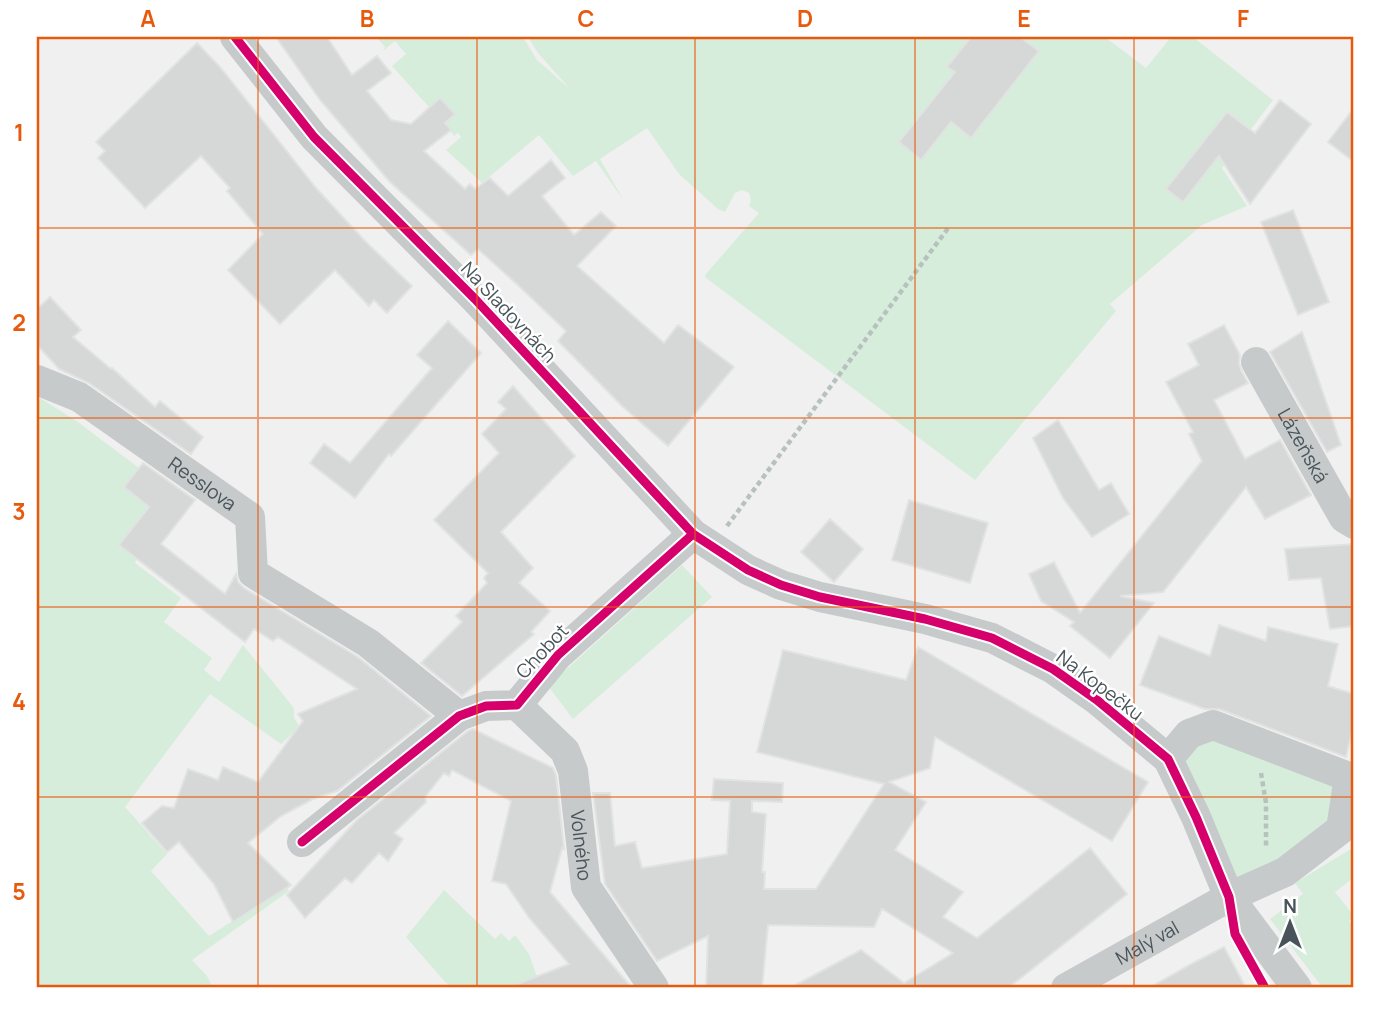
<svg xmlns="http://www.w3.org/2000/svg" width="1391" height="1025" font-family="Manrope,sans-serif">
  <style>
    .green { fill: #d6eddc }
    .building { fill: #d6d8d8; stroke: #e1e2e2; stroke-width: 2 }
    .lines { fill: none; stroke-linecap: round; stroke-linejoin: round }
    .path { stroke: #b7c1bd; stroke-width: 4.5; stroke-dasharray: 5 3.5; stroke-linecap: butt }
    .street { stroke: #c7cacb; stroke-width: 30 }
    .cycleway-casing { stroke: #fff; stroke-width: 13 }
    .cycleway { stroke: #d6006c; stroke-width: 9 }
    .grid { fill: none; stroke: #e8590c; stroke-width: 2; stroke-opacity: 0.55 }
    .labels { text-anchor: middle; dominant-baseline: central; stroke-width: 5; stroke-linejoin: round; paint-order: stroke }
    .street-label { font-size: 19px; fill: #48545a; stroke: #fff }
    .neatline { fill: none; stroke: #e8590c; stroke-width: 2.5 }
    .grid-label { font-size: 23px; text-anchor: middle; font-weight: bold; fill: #e8590c }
  </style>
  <rect width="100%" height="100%" fill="#f0f0f0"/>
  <!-- green -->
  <path class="green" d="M376,37H523L537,60L570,89L538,53L528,37H1105L1146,68L1171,37H1193L1273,100L1222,168L1247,206L1202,225L1110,304L1116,311L975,480L706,278L705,275L759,213L749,206L751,200L749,193L742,190L735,193L725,212L718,209L679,174L647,128L600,159L624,201L596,161L573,176L539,135L482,183L446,150L461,137L458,133L454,136L445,123L454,113L440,98L429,107L392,66L406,54L395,41L383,51L385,47Z
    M40,398L78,422L139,468L124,487L135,496L164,487L119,545L137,559L135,563L181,598L164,622L212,658L204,670L219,682L243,645L294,708V718L300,727L281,744L210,694L125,807L167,854L151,871L209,936L286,887L289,891L192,960L207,976L212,986L210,988H37V406Z
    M682,565L712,597L573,719L548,686Z
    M1189,735L1349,777L1341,829L1229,897L1168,759Z
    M1354,847V881L1352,879L1335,892L1354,916L1349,921L1354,928V988H1323L1270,919L1303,894L1295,883Z
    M444,890L495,939L501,933L509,941L515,935L529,954L537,977L519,984L521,988H455L446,983L406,937Z"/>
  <!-- building -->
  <path class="building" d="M276,37H327L352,75L377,56L391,73L367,91L391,120L411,124L440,98L455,114L445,123L451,130L424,151L465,189L470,184L475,189L490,178L508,196L551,160L565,178L542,196L574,235L601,212L616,226L577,266L664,343L678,325L734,367L668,446L622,406L558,341L566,331L521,288L478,249L471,255L390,182L320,100Z
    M971,37H1020L1039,51L971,138L951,122L921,160L899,142L955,72L947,67Z
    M197,43L220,67L316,188L365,241L412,286L387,313L374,300L369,306L335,270L280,324L228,270L263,234L227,191L230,188L201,156L145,208L98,158L105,151L96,142Z
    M1280,100L1311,124L1250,204L1219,156L1183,202L1166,189L1227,112L1255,133Z
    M1354,108V162L1328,142Z
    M1293,210L1329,302L1298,315L1261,222Z
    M50,297L81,330L73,337L111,369L112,368L155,407L160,401L203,437L191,454L89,383L59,369L37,345V309Z
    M448,321L481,353L391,456L389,454L355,498L310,463L324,444L350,463L432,368L417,355Z
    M1224,325L1240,355L1239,363L1241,370L1248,383L1214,400L1224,419L1245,459L1280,440L1311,495L1265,519L1246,487L1163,592L1120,596L1154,603L1110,658L1070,626L1074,622L1041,601L1029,574L1054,562L1080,613L1202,461L1189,434L1193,432L1166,382L1199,365L1188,344Z
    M1302,332L1341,445L1327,452L1270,352Z
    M513,386L575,456L501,532L533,568L519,583L550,611L531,632L534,634L462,696L421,663L462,622L456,616L487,583L484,578L488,573L434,520L499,453L482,434L506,409L498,402Z
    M1058,420L1099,490L1111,483L1129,514L1092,537L1063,498L1033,438Z
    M143,463L195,500L161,544L225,594L236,574L238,582L244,588L358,657L431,716L337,791L313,799L281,816L248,843L291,885L233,922L214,884L179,842L167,852L142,823L162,806L174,808L188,769L218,780L223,767L258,782L303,721L298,714L357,689L278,637L273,641L254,629L245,642L119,545L149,507L124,487Z
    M909,500L988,523L970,583L892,560Z
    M830,519L863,549L834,582L801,552Z
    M1354,544V626L1330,629L1321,578L1289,580L1285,549Z
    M1219,625L1266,641L1268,627L1338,644L1328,686L1354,694V724L1346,757L1219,709H1205L1140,685L1159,636L1210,656Z
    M918,647L1148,782L1112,841L935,737L930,768L889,782L926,802L895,850L963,892L943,917L977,938L1090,848L1127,894L1008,988H790L861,950L904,983L953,953L882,909L874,927L768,925L762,988H706L708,936L657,961L605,884L593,793H610L615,846L635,842L642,868L727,854L730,801L712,800L714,779L783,783L782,802L752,801V812L766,814L762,872H765L764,889H816L884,784L757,752L783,650L906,680Z
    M473,729L553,768L556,775L564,849L562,848L550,892L632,988H513L512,986L569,964L530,919L506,884L492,881L511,801L452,770L449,776L444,773L425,797L426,802L394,833L403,839L388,861L379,853L352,883L345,878L305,918L287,895L357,820L468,731Z
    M1224,947L1246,988H1149L1195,962Z"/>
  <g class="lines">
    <!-- path -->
    <path class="path" d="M727,526L949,227
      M1261,773L1266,803V848"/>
    <!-- street -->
    <g class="street">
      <path d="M235,37L314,137L475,299L693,534L748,570L781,585L820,597L925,619L992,638L1053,669L1097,700L1168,759L1196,817L1229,897L1297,988"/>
      <path id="s1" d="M1256,362L1344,518L1354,524"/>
      <path id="s2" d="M37,380L79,397L250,517L253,573L368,643L459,716"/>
      <path id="s3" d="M517,705L565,751L573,771L586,887L654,988"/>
      <path d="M302,842L459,716L486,706L517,705L558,655L693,534"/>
      <path id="s4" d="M1066,988L1229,897L1285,872L1341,829L1349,777L1213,725L1189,734L1168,759"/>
    </g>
    <defs>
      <path id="cycleway" d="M235,37L314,137L475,299L693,534L748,570L781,585L820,597L925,619L992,638L1053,669L1097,700L1168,759L1196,817L1229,897L1235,934L1265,988
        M302,842L459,716L486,706L517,705L558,655L693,534"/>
    </defs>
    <!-- cycleway casing -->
    <use href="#cycleway" class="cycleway-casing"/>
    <!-- cycleway -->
    <use href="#cycleway" class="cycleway"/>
  </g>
  <!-- grid -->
  <path class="grid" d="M258,37V988M477,37V988M695,37V988M915,37V988M1134,37V988M37,228H1354M37,418H1354M37,607H1354M37,797H1354"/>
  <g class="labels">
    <!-- street labels -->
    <g class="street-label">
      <text transform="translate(509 312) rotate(47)">Na Sladovnách</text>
      <text stroke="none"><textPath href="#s1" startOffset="96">Lázeňská</textPath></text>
      <text stroke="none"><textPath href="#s2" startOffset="196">Resslova</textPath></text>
      <text transform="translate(542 651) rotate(-47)">Chobot</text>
      <text transform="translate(1100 685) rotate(37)">Na Kopečku</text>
      <text stroke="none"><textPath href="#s3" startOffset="163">Volného</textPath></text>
      <text stroke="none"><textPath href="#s4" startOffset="93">Malý val</textPath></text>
    </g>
  </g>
  <!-- border -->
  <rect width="1391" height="1025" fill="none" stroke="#ffffff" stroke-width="77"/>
  <!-- north arrow -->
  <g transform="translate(1290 923)" stroke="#ffffff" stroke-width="5" paint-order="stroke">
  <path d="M0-5L12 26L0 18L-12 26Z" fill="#48545a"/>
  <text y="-10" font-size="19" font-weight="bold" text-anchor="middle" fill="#48545a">N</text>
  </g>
  <rect x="38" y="38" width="1314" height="948" class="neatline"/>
  <g class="grid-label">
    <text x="148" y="27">A</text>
    <text x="367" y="27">B</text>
    <text x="586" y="27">C</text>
    <text x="805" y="27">D</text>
    <text x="1024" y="27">E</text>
    <text x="1243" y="27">F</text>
    <text x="19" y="141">1</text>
    <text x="19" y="331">2</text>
    <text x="19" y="520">3</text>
    <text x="19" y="710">4</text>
    <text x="19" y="900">5</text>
  </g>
</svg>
